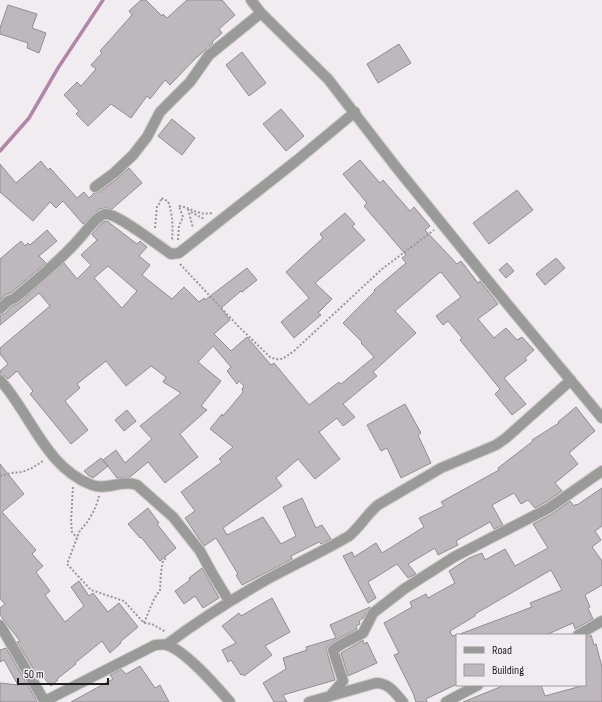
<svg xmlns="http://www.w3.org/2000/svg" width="602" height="702" font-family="'Sofia Sans Condensed',sans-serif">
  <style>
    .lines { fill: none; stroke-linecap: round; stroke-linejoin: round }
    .stream { stroke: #b186a6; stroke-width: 3.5 }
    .building { fill: #bdb8bc; stroke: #928d91; fill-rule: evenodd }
    .street-casing { stroke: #cbc7ca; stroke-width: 12 }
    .path { stroke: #9a9699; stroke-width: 2; stroke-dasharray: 2 2; stroke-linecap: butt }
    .street { stroke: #9a9b99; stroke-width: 10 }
  </style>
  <rect width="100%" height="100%" fill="#f1ecf0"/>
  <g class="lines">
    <!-- stream -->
    <path class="stream" d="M0,151L29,118L58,68L103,0"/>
  </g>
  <!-- building -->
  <path class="building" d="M141,0H146L162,16L163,14L167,18L187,0H222L235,15L219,29L222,33L212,42L213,43L195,59L170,85L165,80L150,99L147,96L131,118L111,104L88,126L76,114L79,111L64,95L77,82L81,86L96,69L91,65L102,53L100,51L132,15L129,11Z
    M8,5L37,14L32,28L46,33L39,53L27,48L28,43L0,34V28Z
    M399,44L411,63L378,83L367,64Z
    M242,52L266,83L249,96L226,65Z
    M281,109L304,136L286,151L263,124Z
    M172,119L195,138L182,155L158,136Z
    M360,160L380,183L383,180L410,211L414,207L430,226L425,230L457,264L461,261L478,283L480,281L498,304L478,319L494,338L506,328L517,340L522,337L534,350L525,358L527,360L504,378L526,404L512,415L495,394L500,389L460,340L462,338L448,321L443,325L436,316L461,297L441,272L439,273L395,311L416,333L373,372L377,376L343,404L355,417L343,426L337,418L319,432L340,459L315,479L298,459L276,478L282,486L223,528L227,535L263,517L281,544L296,536L283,507L302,498L316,528L322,525L331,539L321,544L319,542L291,556L292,559L242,585L236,575L238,574L216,538L204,546L185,518L195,511L181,492L222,462L219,459L233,447L210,429L222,414L223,416L243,392L242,389L244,386L239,381L237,384L227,371L231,367L213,346L198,362L221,381L201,406L207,410L180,434L198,457L165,483L148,462L130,477L117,478L103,460L116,450L125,463L152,439L140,426L181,393L163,382L166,377L151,366L126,386L106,361L77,384L80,388L65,401L88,430L71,444L30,394L33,391L17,371L8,379L5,376L0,374V371L8,364L0,354V348L50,306L39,293L0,325V315L5,314L12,306L19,303L64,263L77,279L91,265L81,255L97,240L93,236L92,234L103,222L107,221L137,244L140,241L147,247L139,256L150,265L142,275L172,299L184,287L199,302L204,298L205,300L247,268L257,280L242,292L241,291L221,308L230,320L214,334L231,351L247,337L271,365L274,363L309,405L339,382L341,384L374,357L361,343L362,342L343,323L375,291L374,290L406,263L402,258L406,255L364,206L367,203L343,174ZM108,266L137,291L122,308L94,278Z
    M41,161L48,170L50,168L77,198L84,192L89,198L94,193L99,192L118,178L129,168L142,183L112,209L105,208L99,209L83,224L63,201L56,208L50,202L33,221L0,192V164L16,183Z
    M517,190L533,210L489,244L473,223Z
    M345,213L355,224L352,226L365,240L315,283L332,299L318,313L321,315L294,338L281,322L309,298L286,272L323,238L320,234Z
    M47,230L57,241L39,256L46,263L12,292L5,295L0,300V259L21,241L25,246L28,243L30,245Z
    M556,258L565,268L545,285L536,274Z
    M507,263L514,271L506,278L499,270Z
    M405,404L421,433L418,435L431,463L401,478L387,448L381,451L367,425Z
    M576,407L595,431L569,453L578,464L555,483L562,491L546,502L535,508L528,500L521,504L514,493L492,505L503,525L494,529L490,522L456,541L458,545L438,555L435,548L408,564L416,574L408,578L397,564L368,582L376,598L368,603L343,556L352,552L354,557L376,543L382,553L424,527L419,518L444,506L441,502L499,470L498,468L533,441L532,440L559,423L558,422Z
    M127,410L136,421L124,431L115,420Z
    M101,458L108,466L93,478L88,475L84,471Z
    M0,464L24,494L2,512L36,550L32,554L43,566L36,572L50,591L45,595L65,622L84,606L71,587L79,581L89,596L93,593L108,612L119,603L138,627L120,642L121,643L110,653L102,641L75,663L76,664L57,679L58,680L51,686L38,671V676L17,642L20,641L0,615V608L5,604L0,599Z
    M602,488V526L595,531L601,540L592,547L602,561V585L585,595L590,607L588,608L593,619L575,629L573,623L546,635H460V634L532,607L530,603L562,590L551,570L475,614V616L450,631L452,636L457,635V684L426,699L427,702H416L413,693L394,655L399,653L384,623L412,607L410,602L426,594L428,598L455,583L449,571L469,558L482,553L485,560L505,549L515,566L548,548L533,524L552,514L570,501L574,506L576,504L577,505Z
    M148,508L159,523L157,524L176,548L160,561L141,537L140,538L128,524Z
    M202,568L219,598L203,608L195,596L184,604L175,591L190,580L189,578Z
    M272,598L290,632L265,646L272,655L244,676L243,674L241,675L231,660L228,662L222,650L236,643L222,626L239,613L241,616Z
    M370,607L363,618L359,621L360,624L356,626L357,629L338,639L327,647V652L335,680L283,695L287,702H274L263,683L286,669L283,658L307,650L306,647L336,638L330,625Z
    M591,635L594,645L596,644L602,667V702H463L505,685H541L545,696L585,685V638Z
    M363,640L364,644L367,642L377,663L348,676L341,653Z
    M6,648L37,701V702H0V683L18,685L4,660L0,662V650Z
    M140,666L155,688L160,685L169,702H71L113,679L110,675L121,669L126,674Z"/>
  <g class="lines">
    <defs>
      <path id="street" d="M251,0L261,13L328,79L396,167L494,288L602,418
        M95,187L114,173L133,155L147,137L160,112L190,82L209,55L261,13
        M0,309L8,301L15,298C37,279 60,261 79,239C84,234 98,214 106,214C118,214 159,246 171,254L179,253L296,161L355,112
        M0,380C31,414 45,467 92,485C106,491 123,479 137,485L173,517L200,551L212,573L229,601
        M0,625L45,702
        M578,635L602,621
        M166,645C198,621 231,600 266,580C293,565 322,552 349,536C360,527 367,514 378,505L441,468L496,445L506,438L571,380
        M330,696L343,681L333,650L342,644L363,633L373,613L404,589L454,557L549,508L602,471
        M45,701L155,645C159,645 163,644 167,645C186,651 217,687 230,702
        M309,702L376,683C389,683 395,693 403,702
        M446,702L478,685"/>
    </defs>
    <!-- street casing -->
    <use href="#street" class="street-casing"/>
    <!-- path -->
    <path class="path" d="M179,206C191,207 197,216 212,213
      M188,209L193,228
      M191,212L204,219
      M155,228L157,206L160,203L161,198L168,201C173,215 173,227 172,241
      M178,240L179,226L183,217L179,206
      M180,264L239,327L270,357C281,362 284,358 294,351L382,269L434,230
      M0,476L11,473L22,472L32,468L43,461
      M73,487L71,521L72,532L77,538
      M99,496C97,506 88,524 80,530L67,564L91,590L124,601L144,623L152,624L166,632
      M144,623L154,599L160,590L161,572L163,561L166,558"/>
    <!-- street -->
    <use href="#street" class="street"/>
  </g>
  <!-- legend -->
  <rect x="456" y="634" width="130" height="52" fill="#f1ecf0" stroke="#9d9a9c"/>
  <rect x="464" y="647" width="20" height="6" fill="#9a9b99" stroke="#9d9a9c"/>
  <text x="492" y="654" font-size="12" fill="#201e1f">Road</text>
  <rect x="464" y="664" width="20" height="12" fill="#bdb8bc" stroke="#9d9a9c"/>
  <text x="492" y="674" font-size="12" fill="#201e1f">Building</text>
  <!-- scale -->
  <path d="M18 678v6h90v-6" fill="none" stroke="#201e1f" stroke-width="2"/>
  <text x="24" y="678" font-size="12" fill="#201e1f" stroke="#f1ecf0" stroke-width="3" paint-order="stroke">50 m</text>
</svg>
